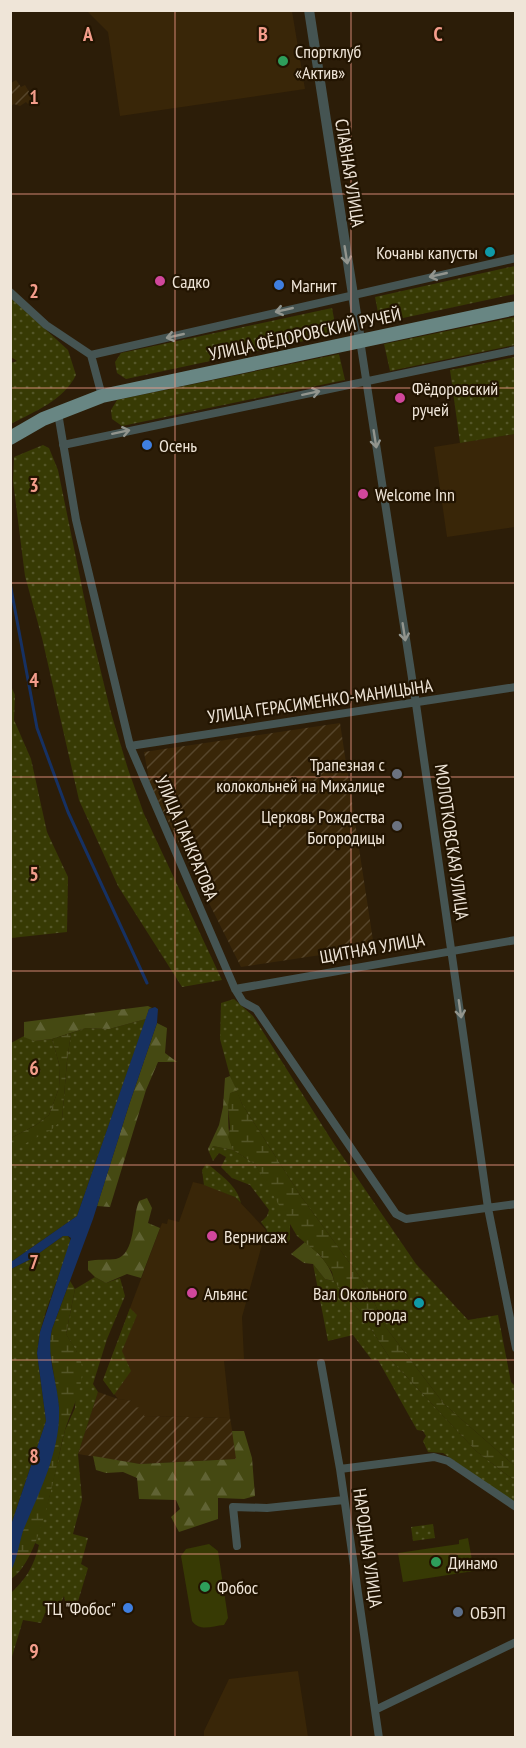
<svg xmlns="http://www.w3.org/2000/svg" width="526" height="1748" font-family="'PT Sans Narrow',sans-serif">
  <style>
    .built { fill: #392608 }
    .industrial { fill: url(#industrial-furrows) }
    .green { fill: url(#green-dots) }
    .forest { fill: url(#forest-firs) }
    .wetland { fill: url(#wetland-marsh) }
    .pitch { fill: #373a04 }
    .water { fill: #163163 }
    .lines { fill: none; stroke-linecap: round; stroke-linejoin: round }
    .stream { stroke: #163163; stroke-width: 3 }
    .minor { stroke: #455452; stroke-width: 8 }
    .tertiary { stroke: #455452; stroke-width: 10 }
    .primary { stroke: #688683; stroke-width: 14 }
    .oneway { stroke: #92958e }
    .grid { fill: none; stroke: #f49d8b; stroke-width: 1.5; stroke-opacity: 0.55 }
    .leisure-dot { fill: #2e9e5b; stroke: #221401; stroke-width: 2 }
    .culture-dot { fill: #0f9aa8; stroke: #221401; stroke-width: 2 }
    .hotel-dot { fill: #d1479c; stroke: #221401; stroke-width: 2 }
    .shop-dot { fill: #3f7fe0; stroke: #221401; stroke-width: 2 }
    .worship-dot { fill: #6b7280; stroke: #221401; stroke-width: 2 }
    .service-dot { fill: #5c6f8a; stroke: #221401; stroke-width: 2 }
    .labels { text-anchor: middle; dominant-baseline: central; stroke-width: 4.5; stroke-linejoin: round; paint-order: stroke }
    .poi-label { font-size: 18px; fill: #efe5d8; stroke: #221401; text-anchor: start }
    .street-label { font-size: 18px; fill: #efe5d8; stroke: #221401 }
    .grid-label { font-size: 20px; text-anchor: middle; font-weight: bold; fill: #f49d8b; stroke: #221401; stroke-width: 4.5; stroke-linejoin: round; paint-order: stroke }
  </style>
  <defs>
    <pattern id="industrial-furrows" width="10" height="10" patternUnits="userSpaceOnUse" patternTransform="scale(1.5)"><rect width="10" height="10" fill="#392608"/><path d="M-1 1l2-2M0 10L10 0M9 11l2-2" fill="none" stroke="#56452b"/></pattern>
    <pattern id="green-dots" width="8" height="8" patternUnits="userSpaceOnUse" patternTransform="scale(1.5)"><rect width="8" height="8" fill="#373a04"/><path d="M2 2h.1M6 6h.1" fill="none" stroke="#545628" stroke-width="1.8" stroke-linecap="round"/></pattern>
    <pattern id="forest-firs" width="22" height="20" patternUnits="userSpaceOnUse" patternTransform="scale(1.5)"><rect width="22" height="20" fill="#454912"/><path d="M5 1l3.5 6h-7zM16 11l3.5 6h-7z" fill="#606334"/></pattern>
    <pattern id="wetland-marsh" width="20" height="14" patternUnits="userSpaceOnUse" patternTransform="scale(1.5)"><rect width="20" height="14" fill="#373a04"/><path d="M1 5h8M5 5V1M11 12h8M15 12V8" fill="none" stroke="#545628"/></pattern>
  </defs>
  <rect width="100%" height="100%" fill="#2c1d08"/>
  <!-- built -->
  <path class="built" d="M87,11H292L305,89L120,116L108,32Z
    M515,434V527L447,537L434,447Z
    M193,1182L210,1186L235,1197L266,1230L242,1317L244,1359L224,1361L230,1418L144,1416L132,1407V1401L118,1399L103,1380L162,1223L167,1224L168,1219L179,1222Z
    M298,1671L308,1737H204V1731L229,1679Z"/>
  <!-- industrial -->
  <path class="industrial" d="M16,80L21,87L25,85L34,100L28,104L26,102L20,106L14,104L11,106V83Z
    M340,723L374,947L241,967L150,785L144,752Z
    M98,1392L118,1399L133,1401L132,1407L145,1408L144,1416L230,1418L237,1459L140,1464L78,1454Z"/>
  <!-- green -->
  <path class="green" d="M515,266V294L380,323L375,297Z
    M10,297L68,350L76,375C63,401 35,411 11,424V363L17,361L11,357Z
    M332,308L337,334L126,379L117,373L115,362L121,353Z
    M515,317V345L390,371L384,344Z
    M339,354L345,380L122,426L112,419L111,410L117,400Z
    M515,357V434L460,443L450,370Z
    M43,445L49,448L58,470L91,631L111,713L128,769L144,814L222,980L182,987L118,886L79,800L42,638L25,576L13,481L14,457Z
    M11,686L15,695L14,720L31,759L47,832L68,877L67,932L11,938Z
    M234,999L253,1016L334,1144L416,1264L468,1320L498,1315L511,1382L515,1386V1466L444,1404L384,1325L368,1288L300,1195L242,1104L230,1076L220,1039L221,1003Z
    M146,1019L77,1216L11,1262L10,1151L62,1120L67,1061L71,1033L86,1028L109,1029Z
    M24,1036L34,1041L52,1039L60,1067L59,1088L49,1115L36,1125L11,1138V1043Z
    M213,1146L233,1150L255,1164L290,1221V1239L287,1245L265,1241L267,1230L261,1222L267,1216L269,1210L250,1185L232,1178L221,1167L226,1157L219,1153L213,1161L209,1152Z
    M206,1164L209,1165C222,1176 237,1186 241,1203L235,1197L204,1185L202,1170Z
    M63,1236H68L71,1241L46,1311L40,1332L37,1353L46,1421L11,1525V1269L31,1259Z
    M313,1264L325,1279L334,1281L349,1301L359,1310L391,1360L476,1451L515,1481V1503L443,1453L428,1452L423,1441L426,1436L423,1431L417,1430L378,1360H372L353,1335L328,1341Z
    M95,1277L106,1283L120,1278L125,1296L107,1339L93,1384L98,1392L78,1454L82,1500L73,1534L88,1538L81,1564L88,1568L76,1608L66,1605L64,1596L56,1613H45L41,1623L23,1620L11,1660V1593C26,1579 34,1566 39,1545L35,1543L49,1498L65,1430L75,1408L77,1352L66,1334L75,1289Z
    M130,1308L137,1315L122,1351L131,1371L114,1395L103,1380Z
    M433,1524L435,1538L413,1541L411,1527Z"/>
  <!-- forest -->
  <path class="forest" d="M148,1006L152,1008L149,1009L146,1019L109,1029L86,1028L52,1039L34,1041L24,1037V1022Z
    M157,1023L167,1028L165,1053L177,1062H158L146,1090L110,1207L97,1206L129,1105Z
    M230,1076L237,1091L231,1093C227,1111 227,1133 233,1150L213,1146L209,1152L208,1149L219,1125L223,1107L225,1078Z
    M147,1198L152,1208L148,1223L160,1228L141,1278L127,1274L106,1283L95,1277L88,1270V1261C97,1259 109,1260 116,1259C136,1254 132,1217 139,1201Z
    M305,1242C318,1252 330,1264 334,1281L325,1279L313,1264L304,1263L291,1254Z
    M232,1431H244L252,1458L255,1496L244,1499L218,1498V1519L179,1532L171,1517L180,1509L176,1500L139,1499L137,1478L123,1472L106,1473L96,1470L93,1456L140,1464L236,1459Z"/>
  <!-- wetland -->
  <path class="wetland" d="M71,1033L67,1061L62,1120L51,1130L11,1151V1138L36,1125L49,1115L59,1088L60,1067L52,1039Z
    M237,1091L242,1104L300,1195L368,1288L384,1325L444,1404L515,1466V1481L476,1451L391,1360L359,1310L349,1301L334,1281L332,1272L320,1255L297,1236L255,1164L233,1150L228,1137L230,1128L228,1105L230,1093Z
    M70,1281L75,1289L66,1334C72,1344 81,1355 82,1367C83,1392 70,1411 64,1434C55,1469 41,1560 11,1579V1571L59,1407L49,1345L52,1329Z"/>
  <!-- pitch -->
  <path class="pitch" d="M468,1538L474,1571L403,1582L398,1553L459,1544V1540Z
    M209,1544L218,1551L228,1618L224,1625C212,1626 200,1632 192,1621L181,1556L186,1549Z"/>
  <!-- water -->
  <path class="water" d="M155,1007L158,1009L157,1023L129,1105L93,1219L52,1329C46,1356 57,1380 59,1407C61,1451 39,1492 23,1531C19,1544 17,1559 11,1571V1525L46,1421L37,1353L40,1332L71,1238L68,1236H63L31,1259L11,1269V1262L77,1216L149,1009Z"/>
  <g class="lines">
    <!-- stream -->
    <path class="stream" d="M10,583L37,728L68,812L147,983"/>
    <!-- minor -->
    <path class="minor" d="M10,292L46,325L91,355L102,396
      M360,340L416,704L488,1208L516,1348
      M91,355L516,258
      M58,413L76,520L130,746L235,989L243,1002L256,1009L396,1214L406,1219L516,1204
      M63,445L516,350
      M130,746L516,687
      M235,989L516,940
      M321,1363L340,1469L379,1738
      M340,1469L434,1457L448,1461L516,1507
      M237,1546L233,1507L267,1508L344,1500
      M375,1710L516,1642"/>
    <!-- tertiary -->
    <path class="tertiary" d="M309,10L360,340"/>
    <!-- primary -->
    <path class="primary" d="M10,438L43,419L102,396L516,308"/>
  </g>
  <!-- one-way arrows -->
  <defs><path id="oneway-shaft" d="M-6 0H5M1.5-3L5.5 0L1.5 3" fill="none" stroke-width="1.6" stroke-linecap="round" stroke-linejoin="round" transform="scale(1.5)"/></defs>
  <g class="oneway">
    <use href="#oneway-shaft" transform="translate(346 255) rotate(81)"/>
    <use href="#oneway-shaft" transform="translate(438 275) rotate(167)"/>
    <use href="#oneway-shaft" transform="translate(284 310) rotate(167)"/>
    <use href="#oneway-shaft" transform="translate(175 336) rotate(167)"/>
    <use href="#oneway-shaft" transform="translate(311 393) rotate(-12)"/>
    <use href="#oneway-shaft" transform="translate(121 432) rotate(-12)"/>
    <use href="#oneway-shaft" transform="translate(375 439) rotate(81)"/>
    <use href="#oneway-shaft" transform="translate(404 632) rotate(81)"/>
    <use href="#oneway-shaft" transform="translate(460 1009) rotate(82)"/>
  </g>
  <!-- grid -->
  <path class="grid" d="M175,10V1738M351,10V1738M10,194H516M10,388H516M10,583H516M10,777H516M10,971H516M10,1165H516M10,1360H516M10,1554H516"/>
  <!-- markers -->
  <g class="leisure-dot">
    <circle cx="283" cy="61" r="6"/>
    <circle cx="436" cy="1562" r="6"/>
    <circle cx="205" cy="1587" r="6"/>
  </g>
  <g class="culture-dot">
    <circle cx="490" cy="252" r="6"/>
    <circle cx="419" cy="1303" r="6"/>
  </g>
  <g class="hotel-dot">
    <circle cx="160" cy="281" r="6"/>
    <circle cx="400" cy="398" r="6"/>
    <circle cx="363" cy="494" r="6"/>
    <circle cx="212" cy="1236" r="6"/>
    <circle cx="192" cy="1293" r="6"/>
  </g>
  <g class="shop-dot">
    <circle cx="279" cy="285" r="6"/>
    <circle cx="147" cy="445" r="6"/>
    <circle cx="128" cy="1608" r="6"/>
  </g>
  <g class="worship-dot">
    <circle cx="397" cy="774" r="6"/>
    <circle cx="397" cy="826" r="6"/>
  </g>
  <circle class="service-dot" cx="458" cy="1612" r="6"/>
  <g class="labels">
    <!-- poi labels -->
    <g class="poi-label">
      <text x="295" y="51">Спортклуб<tspan x="295" dy="21">«Актив»</tspan></text>
      <text x="478" y="252" text-anchor="end">Кочаны капусты</text>
      <text x="172" y="281">Садко</text>
      <text x="291" y="285">Магнит</text>
      <text x="412" y="388">Фёдоровский<tspan x="412" dy="21">ручей</tspan></text>
      <text x="159" y="445">Осень</text>
      <text x="375" y="494">Welcome Inn</text>
      <text x="385" y="764" text-anchor="end">Трапезная с<tspan x="385" dy="21">колокольней на Михалице</tspan></text>
      <text x="385" y="816" text-anchor="end">Церковь Рождества<tspan x="385" dy="21">Богородицы</tspan></text>
      <text x="224" y="1236">Вернисаж</text>
      <text x="204" y="1293">Альянс</text>
      <text x="407" y="1293" text-anchor="end">Вал Окольного<tspan x="407" dy="21">города</tspan></text>
      <text x="448" y="1562">Динамо</text>
      <text x="217" y="1587">Фобос</text>
      <text x="116" y="1608" text-anchor="end">ТЦ "Фобос"</text>
      <text x="470" y="1612">ОБЭП</text>
    </g>
    <!-- street labels -->
    <g class="street-label">
      <text transform="translate(350 173) rotate(81)">СЛАВНАЯ УЛИЦА</text>
      <text transform="translate(305 334) rotate(-12)">УЛИЦА ФЁДОРОВСКИЙ РУЧЕЙ</text>
      <text transform="translate(320 701) rotate(-8)">УЛИЦА ГЕРАСИМЕНКО-МАНИЦЫНА</text>
      <text transform="translate(187 838) rotate(67)">УЛИЦА ПАНКРАТОВА</text>
      <text transform="translate(452 842) rotate(82)">МОЛОТКОВСКАЯ УЛИЦА</text>
      <text transform="translate(372 948) rotate(-10)">ЩИТНАЯ УЛИЦА</text>
      <text transform="translate(368 1548) rotate(82)">НАРОДНАЯ УЛИЦА</text>
    </g>
  </g>
  <g class="grid-label">
    <text x="88" y="41">A</text>
    <text x="263" y="41">B</text>
    <text x="438" y="41">C</text>
    <text x="34" y="104">1</text>
    <text x="34" y="298">2</text>
    <text x="34" y="492">3</text>
    <text x="34" y="687">4</text>
    <text x="34" y="881">5</text>
    <text x="34" y="1075">6</text>
    <text x="34" y="1269">7</text>
    <text x="34" y="1463">8</text>
    <text x="34" y="1658">9</text>
  </g>
  <!-- border -->
  <rect width="526" height="1748" fill="none" stroke="#efe5d8" stroke-width="24"/>
</svg>
